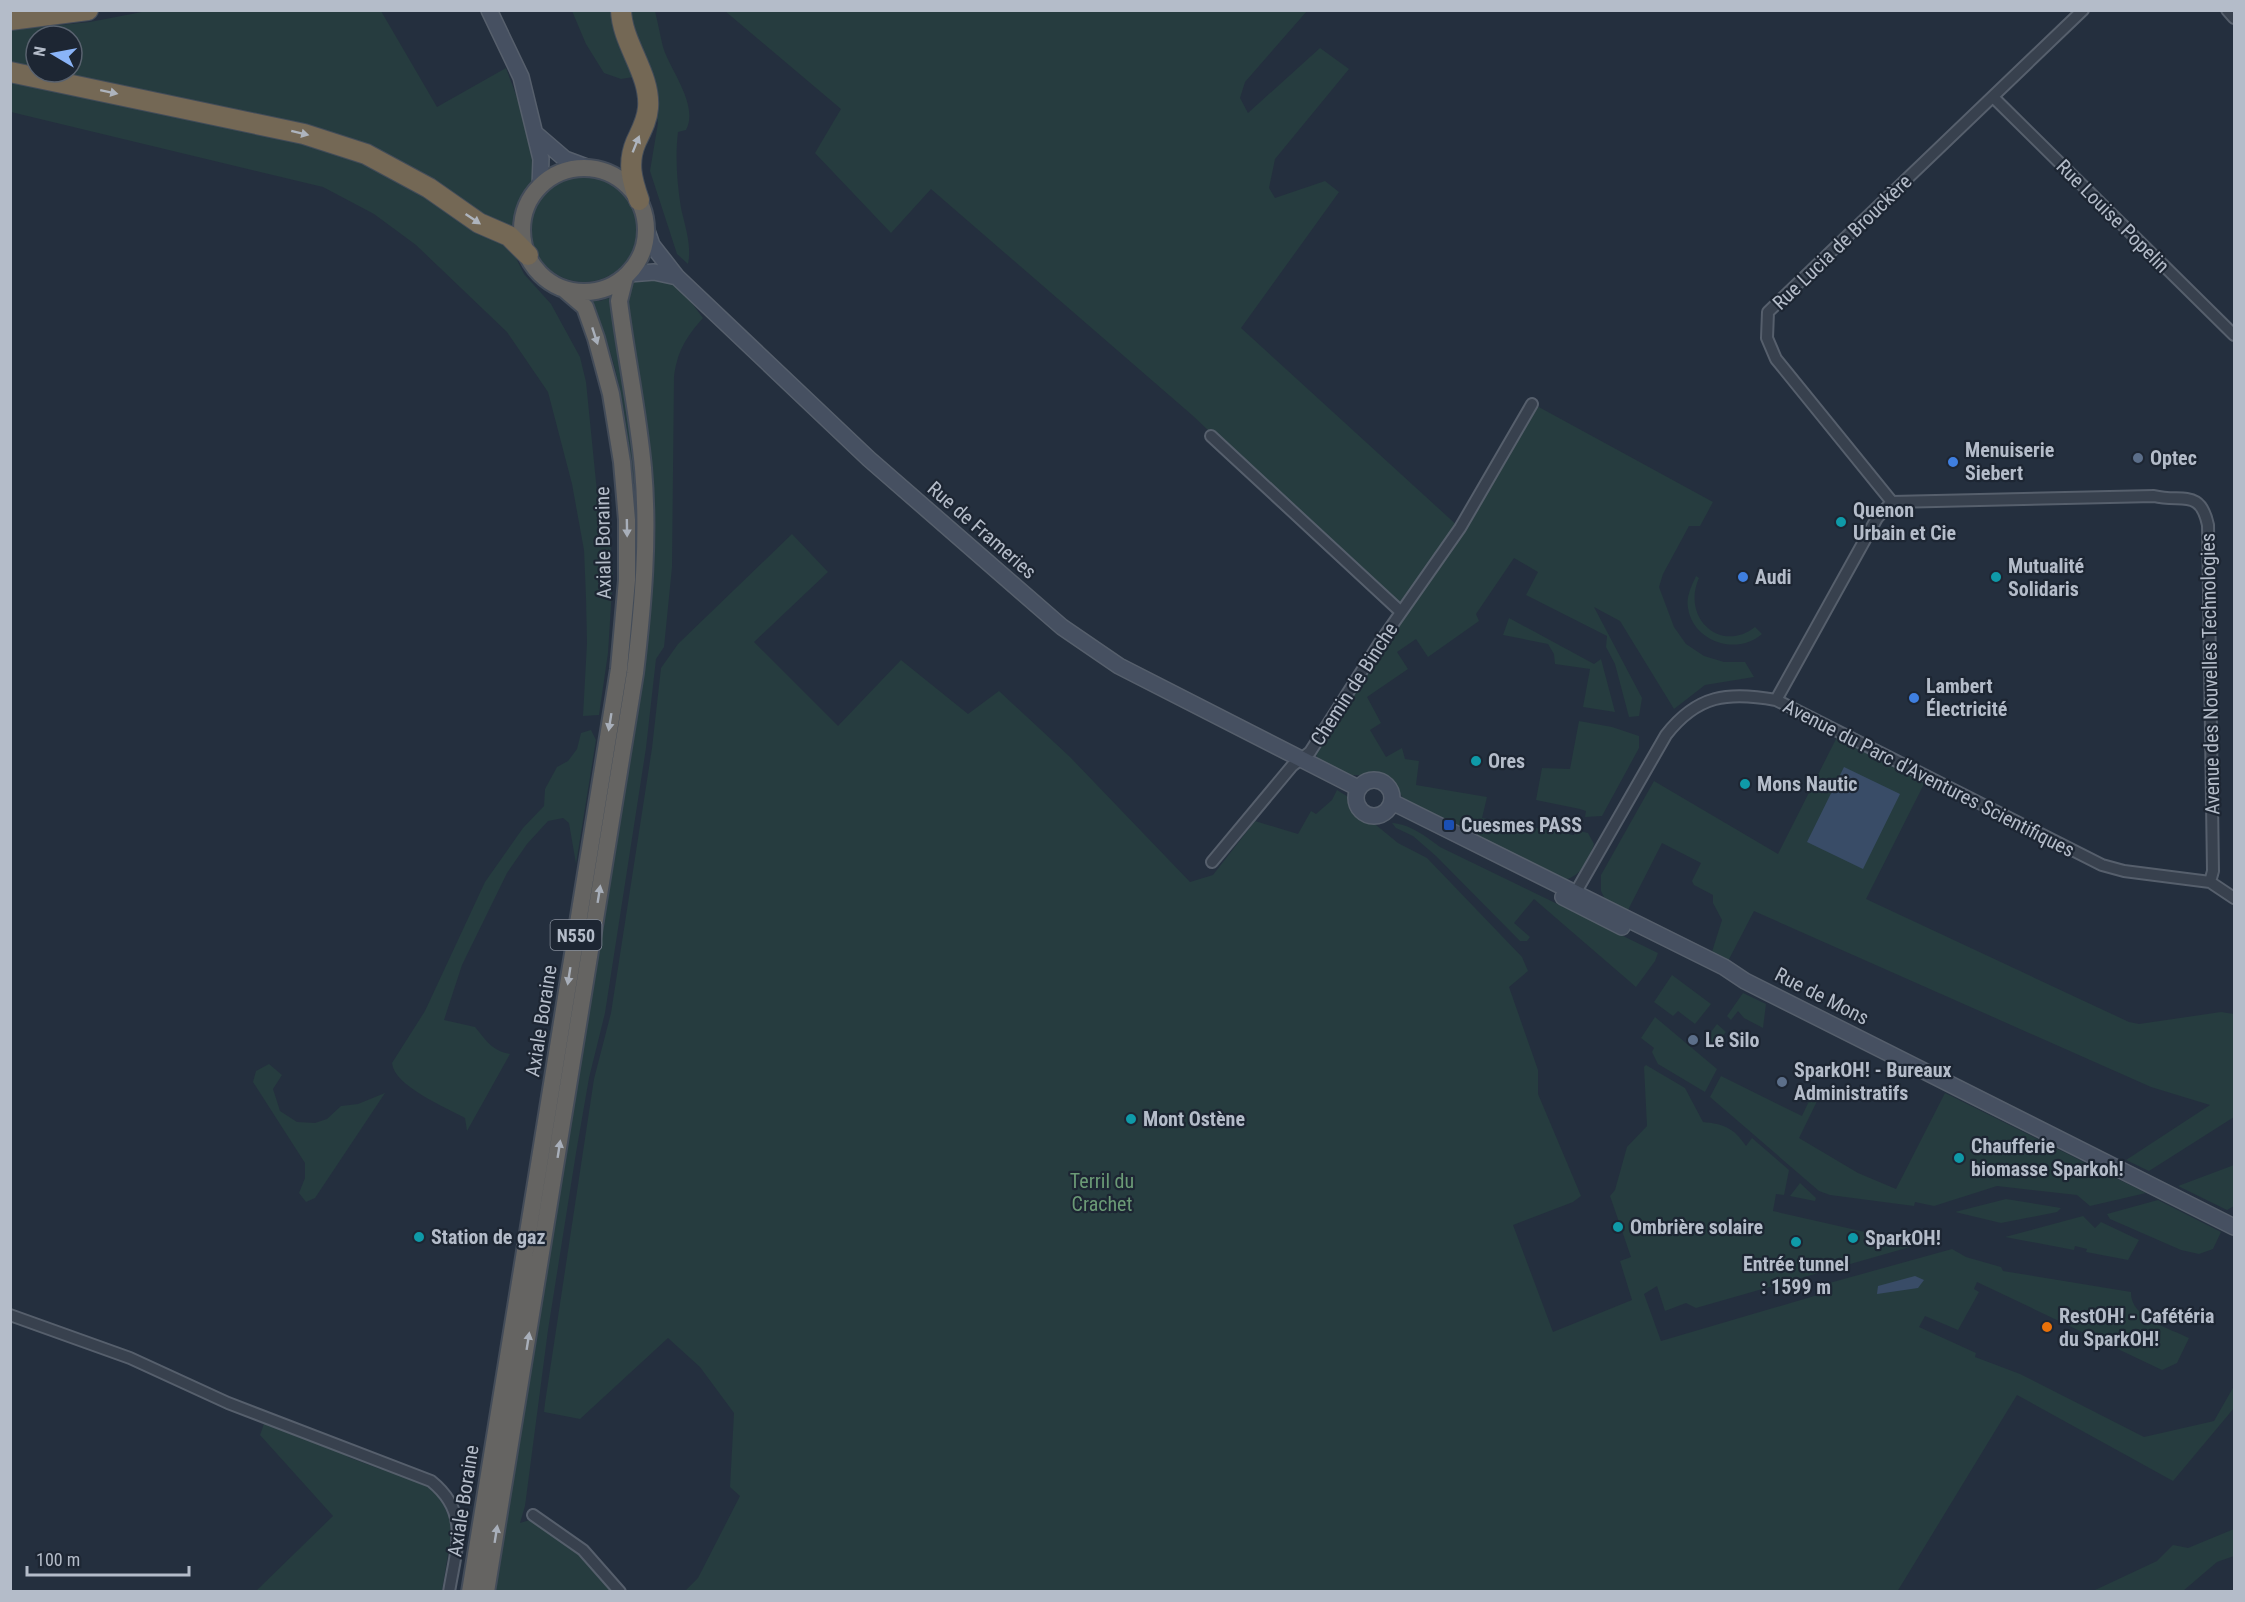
<svg xmlns="http://www.w3.org/2000/svg" width="2245" height="1602" font-family="'Roboto Condensed',sans-serif">
  <style>
    .green { fill: #263c3f }
    .water { fill: #394c67 }
    .lines { fill: none; stroke-linecap: round; stroke-linejoin: round }
    .minor-casing { stroke: #565f6c; stroke-width: 14 }
    .secondary-casing { stroke: #565f6c; stroke-width: 18 }
    .trunk-casing { stroke: #434c59; stroke-width: 20 }
    .motorway-casing { stroke: #434c59; stroke-width: 22 }
    .minor { stroke: #38414e; stroke-width: 10 }
    .secondary { stroke: #465061; stroke-width: 15 }
    .trunk { stroke: #656462; stroke-width: 16 }
    .motorway { stroke: #746855; stroke-width: 20 }
    .oneway { fill: #aeb4bd }
    .oneway2 { fill: #a8afba }
    .service-dot { fill: #5c6f8a; stroke: #1d2633; stroke-width: 2 }
    .shop-dot { fill: #3f7fe0; stroke: #1d2633; stroke-width: 2 }
    .culture-dot { fill: #0f9aa8; stroke: #1d2633; stroke-width: 2 }
    .transit-dot { fill: #1a4fb4; stroke: #1d2633; stroke-width: 2 }
    .food-dot { fill: #e8710a; stroke: #1d2633; stroke-width: 2 }
    .labels { text-anchor: middle; dominant-baseline: central; stroke-width: 4.5; stroke-linejoin: round; paint-order: stroke }
    .shield { fill: #1d2633; stroke: #878f9c; stroke-width: 1.5 }
    .shield-label { font-size: 18px; font-weight: bold; fill: #b4bcc9 }
    .street-label { font-size: 20px; fill: #b4bcc9; stroke: #1d2633 }
    .poi-label { font-size: 20px; font-weight: bold; fill: #b4bcc9; stroke: #1d2633; text-anchor: start }
    .park-label { font-size: 20px; fill: #6b9a76; stroke: #1d2633 }
  </style>
  <rect width="100%" height="100%" fill="#242f3e"/>
  <!-- green -->
  <path class="green" d="M147,11H381L437,107L506,68C515,93 543,159 533,186C525,205 518,210 516,233L488,221L405,166L44,72H72V36H36V70L11,65V30L90,22Z
    M572,11H616L619,32L633,77L621,79L604,73L586,44Z
    M630,11H655C658,23 660,35 663,47C671,72 699,105 686,130L678,132C675,157 677,183 681,208C685,226 692,246 688,264L677,254L650,171L658,123L651,82L633,33Z
    M725,11H1307L1245,82L1240,98L1248,113L1320,48L1349,69L1275,159L1269,188L1275,198L1325,181L1339,192L1241,328L1460,528L1401,612L1192,415L931,189L891,233L815,153L841,109Z
    M11,80L281,136L354,160L389,176L511,248L524,274L551,304L580,357L586,382L597,492L608,519L613,573L608,653L599,715L583,716L587,643L586,598L584,550L572,484L548,392L507,332L416,245L374,214L323,187L11,112Z
    M531 229a53 53 0 1 1 106 0a53 53 0 1 1-106 0Z
    M644,278C681,279 682,291 703,318C686,337 677,352 674,377L672,567L664,647L656,659L646,748L605,1013L589,1078L576,1153L548,1330L525,1506L520,1523L530,1520L554,1534L557,1531L620,1591L486,1592L635,673L647,642L654,535L651,469L626,301L634,282Z
    M612,297L610,306C625,379 638,453 638,528C631,462 624,355 587,301H600Z
    M1537,406L1713,502L1700,526H1689L1663,574L1659,587L1674,627L1686,644L1704,656L1724,662H1745L1754,677L1705,685L1674,709L1620,621L1594,607L1642,698L1639,716L1629,717L1615,664L1606,647L1607,636L1526,595L1538,572L1514,558L1476,614L1479,621L1428,657L1416,639L1397,652L1408,669L1367,697L1381,723L1370,730L1386,757L1402,748L1405,759L1419,761L1416,785L1487,797L1482,818L1574,835L1575,830L1588,833L1594,844C1589,860 1582,876 1564,880L1480,840L1475,834L1406,803L1393,782L1386,776L1352,775L1318,759L1315,752L1463,529Z
    M792,534L828,572L754,642L838,726L901,660L968,714L999,691L1070,757L1190,882L1213,875L1255,821L1298,834L1311,811L1316,814L1332,800L1337,790L1350,798L1355,812L1362,820L1376,825L1398,843L1427,858L1522,957L1528,971L1509,987L1538,1070V1094L1581,1196L1573,1202L1513,1225L1553,1332L1632,1300L1620,1261L1631,1257L1610,1196L1615,1190L1627,1147L1647,1126L1644,1067L1646,1065L1685,1088L1703,1122C1724,1124 1734,1128 1746,1146L1752,1138L1789,1170L1784,1195L1776,1194L1773,1211L1887,1237L1924,1243L1696,1308L1686,1303L1665,1311L1657,1286L1644,1294L1661,1341L1821,1294L1815,1287L1952,1249L1966,1257L2001,1267L2003,1271L2131,1292C2130,1318 2169,1328 2189,1338L2177,1363L2162,1370L1977,1282L1974,1289L1979,1292L1958,1330L1925,1316L1919,1327L1976,1353L1975,1357L2020,1374L2144,1437L2214,1421L2234,1386V1408L2173,1481L2017,1395L1897,1592L685,1591L698,1578L740,1496L730,1487L734,1413L700,1367L668,1338L580,1419L544,1412L545,1403L594,1079L611,1013L652,748L661,668L678,644Z
    M1696,576L1699,578C1681,618 1721,654 1755,627L1762,634C1737,656 1693,642 1688,608C1686,597 1691,587 1696,576Z
    M1509,618L1594,664L1601,659L1615,712L1583,707L1590,669L1555,664L1554,654L1548,644L1503,635Z
    M1579,721L1612,727L1639,736V748L1602,816L1585,817L1586,811L1580,809L1536,800L1542,768L1570,769Z
    M591,730L596,740L576,864L569,823L563,818L548,821L527,844L507,873L462,965L444,1020L475,1027C486,1040 492,1051 510,1054L467,1131L465,1118C445,1107 394,1086 392,1063L425,1011L485,882L523,828L544,806L545,789L557,767L568,761L577,749L581,733Z
    M1839,733L1927,778L1866,899L2129,1022L2139,1024L2221,1012L2234,1014V1117L2149,1171L2126,1160L2210,1105L2151,1087L1754,911L1727,963L1711,955L1722,920L1713,903V895L1694,885L1692,881L1701,863L1662,843L1627,912L1606,901L1601,891V875L1654,781L1778,854Z
    M1392,823C1410,824 1427,837 1440,847L1658,953L1655,961L1636,987L1534,899L1514,923L1530,937L1527,941H1520L1436,856L1413,836L1396,828Z
    M1672,975L1711,1004L1695,1024L1678,1011L1673,1016L1654,1002Z
    M1743,993L1766,1004L1763,1028L1744,1018L1738,1011L1731,1020L1727,1016Z
    M1655,1017L1717,1069L1705,1092L1658,1064L1652,1052L1654,1048L1641,1038Z
    M1717,1024L1726,1032L1714,1046L1705,1040Z
    M269,1064L282,1075L273,1089L280,1111L297,1122L315,1123L327,1119L341,1106L358,1104L385,1093L315,1198L306,1202L299,1193L305,1178V1163L253,1082L256,1071Z
    M1721,1076L1802,1116L1816,1086L1823,1089L1799,1138L1858,1173L1896,1189L1945,1093L2146,1193L2090,1206L2077,1195L1997,1186L1934,1206L1915,1202L1914,1206L1830,1195L1819,1191L1710,1097Z
    M2234,1165V1206L2227,1210L2178,1186Z
    M1800,1183L1816,1198L1815,1201L1790,1196Z
    M2006,1199L2061,1208L2057,1212L2001,1223L1955,1212Z
    M2158,1200L2221,1232L2213,1249L2199,1254L2181,1250L2110,1219L2107,1214Z
    M2083,1216L2095,1228L2101,1222L2139,1240L2128,1260L2086,1252L2087,1249L2075,1246L2074,1250L2005,1237Z
    M265,1421L346,1452L348,1457L380,1469L389,1467L431,1485L438,1492L450,1520L451,1536L442,1591L255,1592L333,1516L260,1435Z
    M2234,1529V1556L2217,1562L2183,1591H2093L2157,1561L2173,1545L2188,1548Z"/>
  <!-- water -->
  <path class="water" d="M1844,767L1900,794L1863,869L1807,842Z
    M1915,1276L1924,1280L1918,1288L1877,1294L1878,1286Z"/>
  <g class="lines">
    <defs>
      <path id="minor" d="M2227,10L2234,18
        M1993,97L2234,335
        M1211,436L1401,612
        M1892,502L1776,359L1767,338L1768,312L2083,10
        M1776,700L1877,518L1892,502L2154,496C2182,503 2200,488 2208,525L2213,871L2210,882
        M1212,862L1292,766L1310,752L1381,641L1460,528L1532,404
        M1573,897L1666,735C1697,695 1728,691 1776,700L2102,865L2124,871L2210,882L2234,898
        M10,1315L130,1358L228,1403L431,1481C471,1513 456,1548 449,1592
        M533,1515L583,1550L620,1592"/>
      <path id="secondary" d="M489,10L521,77L541,159L540,187
        M536,134L565,159L592,169
        M646,228L652,245L677,277L869,459L1062,627L1119,666L1358,788
        M629,274L654,272L677,277
        M1356 798a18 18 0 1 1 36 0a18 18 0 1 1-36 0Z
        M1392,802L1724,967L1745,981L2234,1227
        M1563,897L1622,927"/>
      <path id="trunk" d="M522 230a62 62 0 1 1 124 0a62 62 0 1 1-124 0Z
        M470,1592L619,669L627,580V520L622,462L611,394L596,338L585,307L564,289
        M486,1592L635,673C643,605 649,536 643,468C638,412 626,357 619,301L625,277"/>
      <path id="motorway" d="M621,10C622,44 651,74 648,108C647,121 641,131 636,142C627,163 632,180 639,200
        M10,20L88,10
        M10,72L304,134L366,154L429,188L479,223L509,236L528,255"/>
    </defs>
    <!-- minor casing -->
    <use href="#minor" class="minor-casing"/>
    <!-- secondary casing -->
    <use href="#secondary" class="secondary-casing"/>
    <!-- trunk casing -->
    <use href="#trunk" class="trunk-casing"/>
    <!-- motorway casing -->
    <use href="#motorway" class="motorway-casing"/>
    <!-- minor -->
    <use href="#minor" class="minor"/>
    <!-- secondary -->
    <use href="#secondary" class="secondary"/>
    <!-- trunk -->
    <use href="#trunk" class="trunk"/>
    <!-- motorway -->
    <use href="#motorway" class="motorway"/>
  </g>
  <!-- one-way arrows -->
  <defs><path id="oneway-solid" d="M-6-.8H1V-3.2L6.5 0L1 3.2V.8H-6Z" transform="scale(1.5)"/></defs>
  <g class="oneway">
    <use href="#oneway-solid" transform="translate(109 92) rotate(12)"/>
    <use href="#oneway-solid" transform="translate(300 133) rotate(14)"/>
    <use href="#oneway-solid" transform="translate(636 144) rotate(-68)"/>
    <use href="#oneway-solid" transform="translate(473 219) rotate(34)"/>
  </g>
  <g class="oneway2">
    <use href="#oneway-solid" transform="translate(595 336) rotate(72)"/>
    <use href="#oneway-solid" transform="translate(627 528) rotate(89)"/>
    <use href="#oneway-solid" transform="translate(610 722) rotate(99)"/>
    <use href="#oneway-solid" transform="translate(599 894) rotate(-81)"/>
    <use href="#oneway-solid" transform="translate(569 976) rotate(99)"/>
    <use href="#oneway-solid" transform="translate(559 1149) rotate(-81)"/>
    <use href="#oneway-solid" transform="translate(528 1341) rotate(-81)"/>
    <use href="#oneway-solid" transform="translate(496 1534) rotate(-81)"/>
  </g>
  <!-- markers -->
  <g class="service-dot">
    <circle cx="2138" cy="458" r="6"/>
    <circle cx="1693" cy="1040" r="6"/>
    <circle cx="1782" cy="1082" r="6"/>
  </g>
  <g class="shop-dot">
    <circle cx="1953" cy="462" r="6"/>
    <circle cx="1743" cy="577" r="6"/>
    <circle cx="1914" cy="698" r="6"/>
  </g>
  <g class="culture-dot">
    <circle cx="1841" cy="522" r="6"/>
    <circle cx="1996" cy="577" r="6"/>
    <circle cx="1476" cy="761" r="6"/>
    <circle cx="1745" cy="784" r="6"/>
    <circle cx="1131" cy="1119" r="6"/>
    <circle cx="1959" cy="1158" r="6"/>
    <circle cx="1618" cy="1227" r="6"/>
    <circle cx="419" cy="1237" r="6"/>
    <circle cx="1853" cy="1238" r="6"/>
    <circle cx="1796" cy="1242" r="6"/>
  </g>
  <rect class="transit-dot" x="1443" y="819" width="12" height="12" rx="3"/>
  <circle class="food-dot" cx="2047" cy="1327" r="6"/>
  <g class="labels">
    <!-- shield labels -->
    <rect class="shield" x="550.5" y="920" width="51" height="30" rx="4.5"/>
    <g class="shield-label">
      <text x="576" y="935">N550</text>
    </g>
    <!-- street labels -->
    <g class="street-label">
      <text transform="translate(2113 216) rotate(45)">Rue Louise Popelin</text>
      <text transform="translate(1842 242) rotate(-44)">Rue Lucia de Brouckère</text>
      <text transform="translate(982 530) rotate(41)">Rue de Frameries</text>
      <text transform="translate(603 543) rotate(-91)">Axiale Boraine</text>
      <text transform="translate(2210 674) rotate(-91)">Avenue des Nouvelles Technologies</text>
      <text transform="translate(1354 684) rotate(-57)">Chemin de Binche</text>
      <text transform="translate(1929 778) rotate(27)">Avenue du Parc d'Aventures Scientifiques</text>
      <text transform="translate(1822 996) rotate(27)">Rue de Mons</text>
      <text transform="translate(541 1021) rotate(-81)">Axiale Boraine</text>
      <text transform="translate(463 1501) rotate(-81)">Axiale Boraine</text>
    </g>
    <!-- poi labels -->
    <g class="poi-label">
      <text x="1965" y="450">Menuiserie<tspan x="1965" dy="23">Siebert</tspan></text>
      <text x="2150" y="458">Optec</text>
      <text x="1853" y="510">Quenon<tspan x="1853" dy="23">Urbain et Cie</tspan></text>
      <text x="2008" y="566">Mutualité<tspan x="2008" dy="23">Solidaris</tspan></text>
      <text x="1755" y="577">Audi</text>
      <text x="1926" y="686">Lambert<tspan x="1926" dy="23">Électricité</tspan></text>
      <text x="1488" y="761">Ores</text>
      <text x="1757" y="784">Mons Nautic</text>
      <text x="1461" y="825">Cuesmes PASS</text>
      <text x="1705" y="1040">Le Silo</text>
      <text x="1794" y="1070">SparkOH! - Bureaux<tspan x="1794" dy="23">Administratifs</tspan></text>
      <text x="1143" y="1119">Mont Ostène</text>
      <text x="1971" y="1146">Chaufferie<tspan x="1971" dy="23">biomasse Sparkoh!</tspan></text>
      <text x="1630" y="1227">Ombrière solaire</text>
      <text x="431" y="1237">Station de gaz</text>
      <text x="1865" y="1238">SparkOH!</text>
      <text x="1796" y="1264" text-anchor="middle">Entrée tunnel<tspan x="1796" dy="23">: 1599 m</tspan></text>
      <text x="2059" y="1316">RestOH! - Cafétéria<tspan x="2059" dy="23">du SparkOH!</tspan></text>
    </g>
    <!-- park labels -->
    <g class="park-label">
      <text x="1102" y="1181">Terril du<tspan x="1102" dy="23">Crachet</tspan></text>
    </g>
  </g>
  <!-- border -->
  <rect width="2245" height="1602" fill="none" stroke="#b4bcc9" stroke-width="24"/>
  <!-- north arrow -->
  <g transform="translate(54 54) rotate(280)"><circle r="28" fill="#1d2633" stroke="#59626f" stroke-width="1.5"/>
  <path d="M0-4.5L10 22L0 15L-10 22Z" fill="#8ab4f8"/>
  <text y="-9" font-size="16" font-weight="bold" text-anchor="middle" fill="#b4bcc9">N</text>
  </g>
  <!-- scale -->
  <path d="M27 1566v9h162v-9" fill="none" stroke="#b4bcc9" stroke-width="3"/>
  <text x="36" y="1566" font-size="18" fill="#b4bcc9" stroke="#1d2633" stroke-width="4.5" paint-order="stroke">100 m</text>
</svg>
